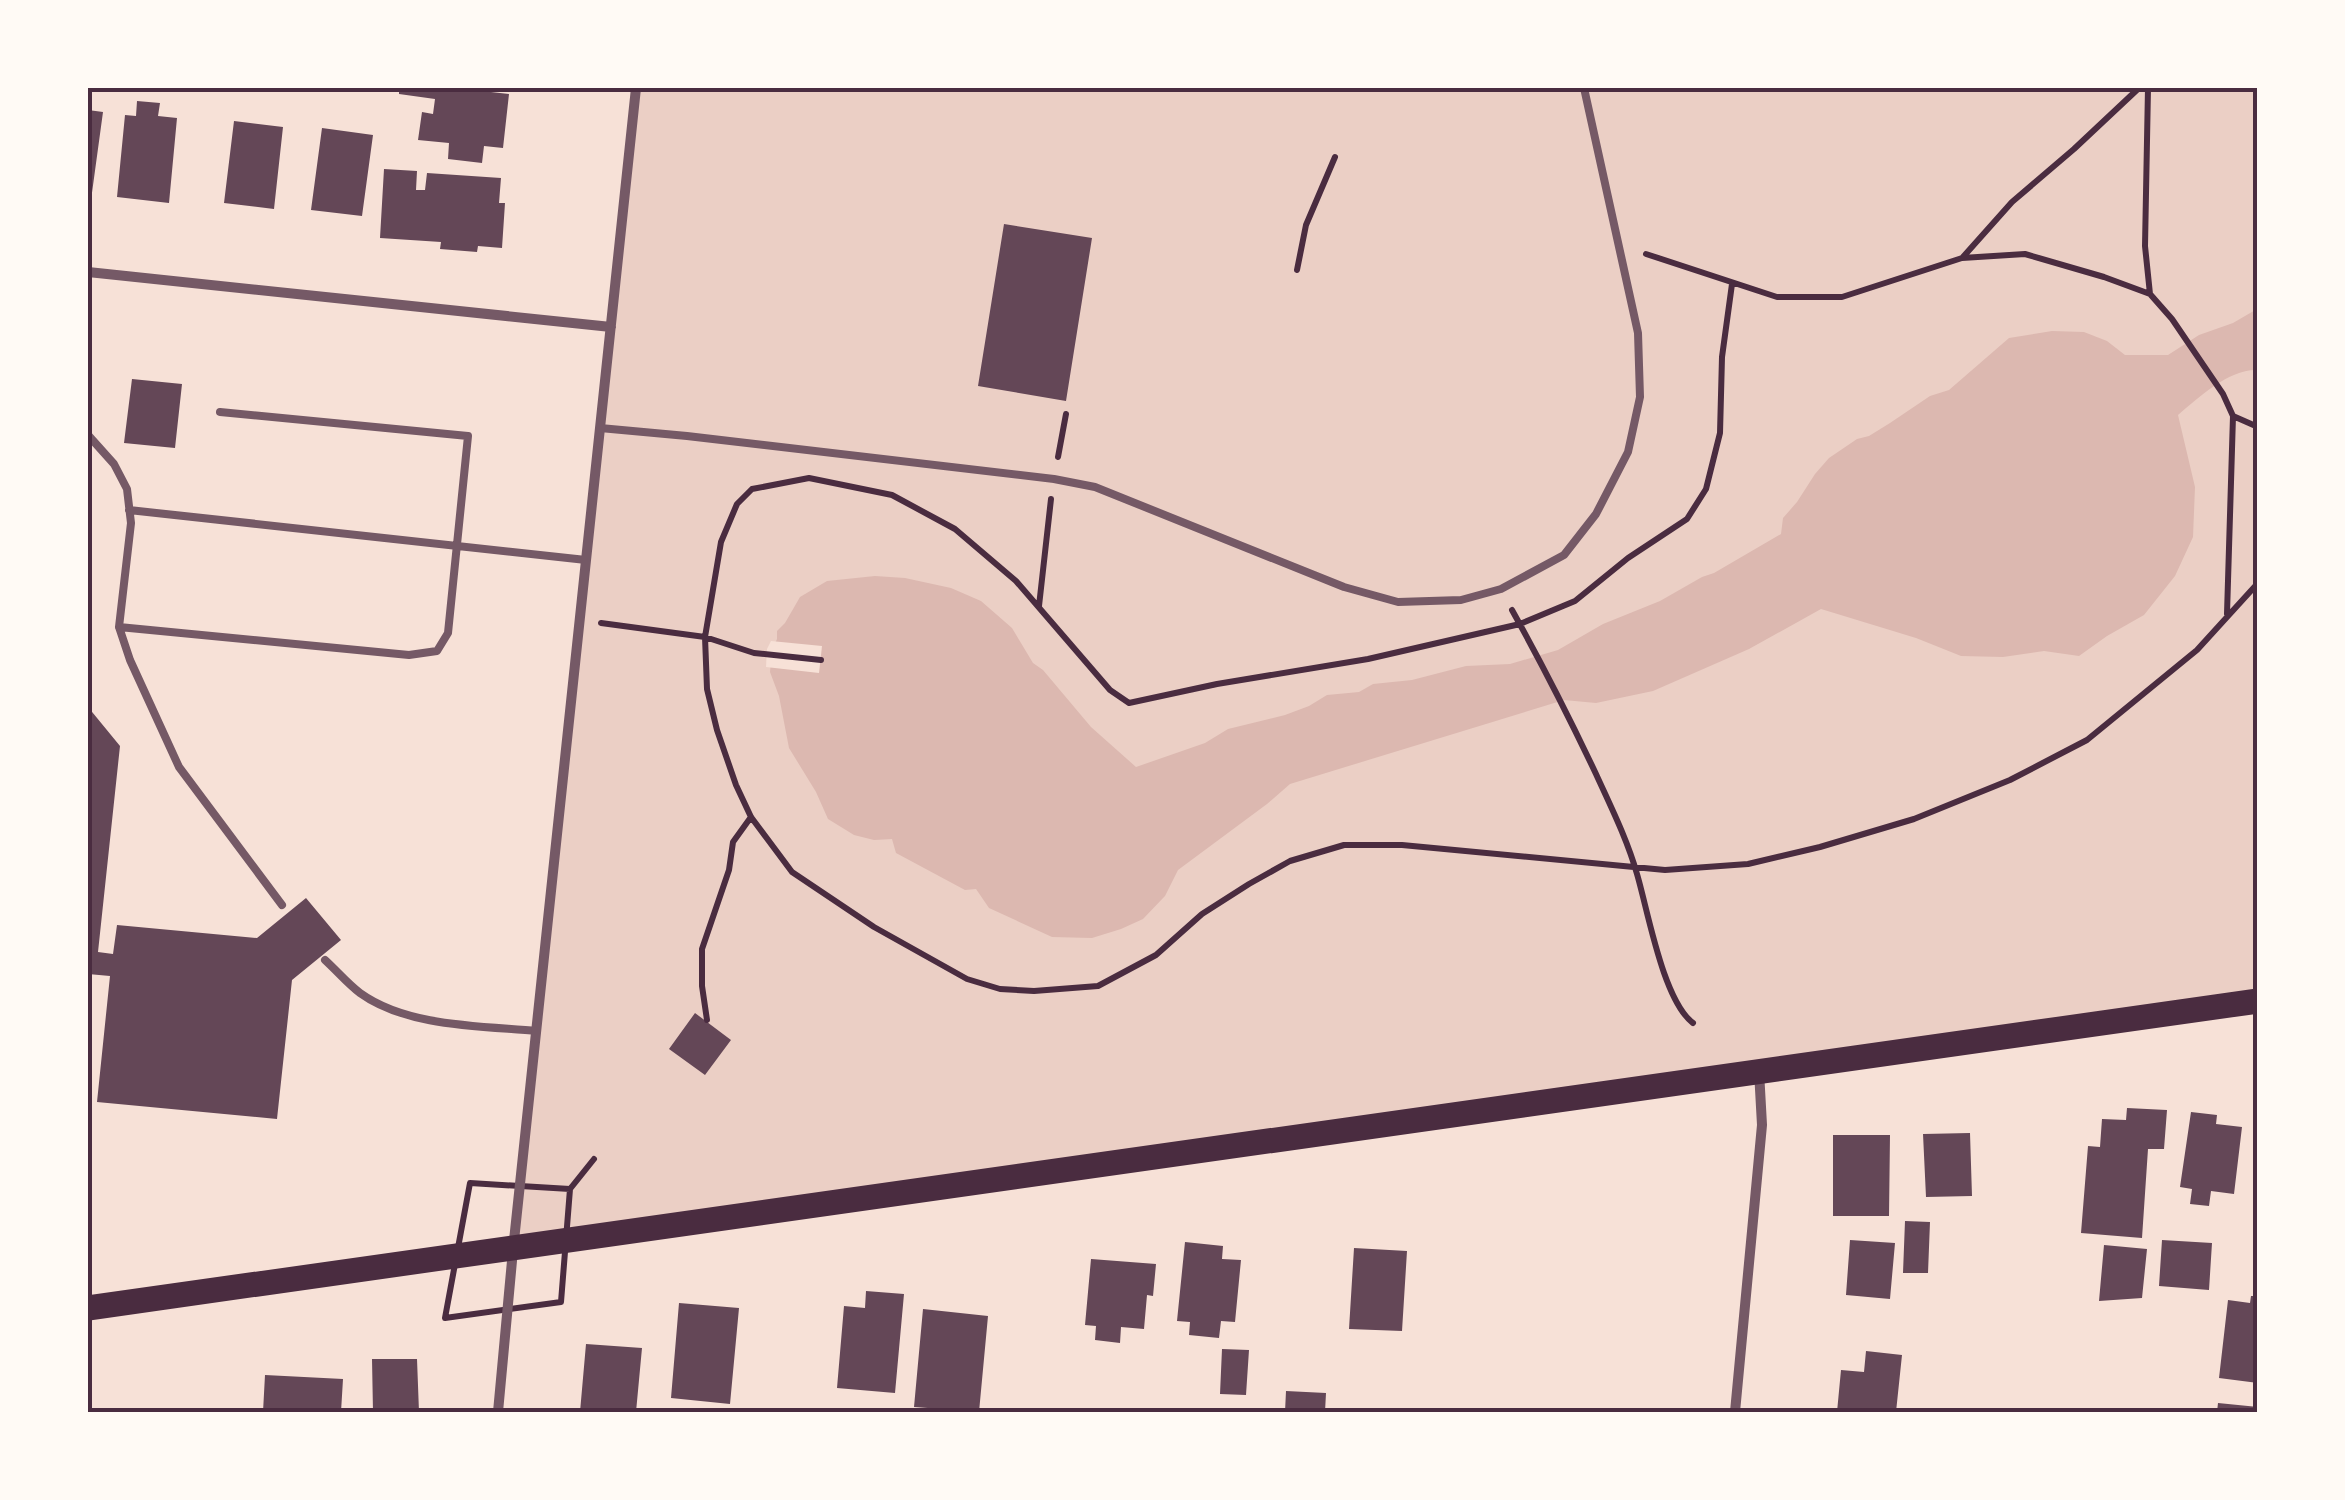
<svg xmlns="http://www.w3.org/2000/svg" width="2345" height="1500" font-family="'Golos Text',sans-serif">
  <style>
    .green { fill: #ebcfc5 }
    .water { fill: #dcb8b0 }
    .pier { fill: #f7e1d7 }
    .building { fill: #644757 }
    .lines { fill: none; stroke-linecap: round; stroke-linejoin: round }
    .path { stroke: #4a2c40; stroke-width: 6 }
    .service { stroke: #755966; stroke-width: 8 }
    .minor { stroke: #755966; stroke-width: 10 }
    .primary { stroke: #4a2c40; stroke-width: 25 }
    .neatline { fill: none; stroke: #4a2c40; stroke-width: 4 }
  </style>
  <rect width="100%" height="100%" fill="#f7e1d7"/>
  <!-- green -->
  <path class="green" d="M635,88H2257V1005L513,1250Z"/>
  <!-- water -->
  <path class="water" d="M2257,309V370C2229,369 2198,398 2178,415L2195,487L2193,537L2175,576L2144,615L2107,636L2079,656L2044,651L2003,657L1961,656L1916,638L1821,609L1749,649L1653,691L1596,703L1564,700L1290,784L1267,804L1178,870L1165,896L1143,919L1121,929L1092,938L1052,937L989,908L976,889L965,890L896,853L892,839L874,840L854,835L828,819L816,792L789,748L779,696L770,672L772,650L777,639V631L785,623L800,597L827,581L875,576L905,578L951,588L981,601L1012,628L1033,663L1043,670L1091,727L1136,767L1205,743L1228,729L1285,715L1309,706L1327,695L1359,692L1373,684L1412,680L1466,666L1510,664L1558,650L1603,624L1660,601L1702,577L1714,573L1781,534L1783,518L1797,502L1815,474L1829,458L1857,439L1869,436L1890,423L1930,396L1949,390L2009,338L2052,331L2084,332L2107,341L2125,355H2168L2199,335L2233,323Z"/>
  <!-- pier -->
  <path class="pier" d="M771,641L822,646L819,673L766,667L767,649Z"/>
  <!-- building -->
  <path class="building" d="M399,88H455L509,94L503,148L484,146L482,163L448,159L449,143L418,140L422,112L433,114L435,99L399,94Z
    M137,101L160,103L158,116L177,118L169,203L117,197L125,115L136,116Z
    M88,110L103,112L91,200L88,199Z
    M234,121L283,127L274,209L224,203Z
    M322,128L373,135L362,216L311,210Z
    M384,169L417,171L416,190H425L427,173L501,178L499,203H505L502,248L478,246L477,252L440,249L441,242L380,238Z
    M1004,224L1092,238L1066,401L978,386Z
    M132,379L182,384L175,448L124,443Z
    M88,707L120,746L98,952L113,954L117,925L257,938L306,898L341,940L292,980L277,1119L97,1102L110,976L88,974Z
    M695,1013L731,1040L705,1075L669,1049Z
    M2127,1108L2167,1110L2164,1149H2148L2142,1238L2081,1233L2088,1146L2100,1147L2102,1119L2126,1120Z
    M2191,1112L2217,1115L2216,1124L2242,1127L2234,1194L2211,1191L2209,1206L2190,1204L2192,1189L2180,1187Z
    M1970,1133L1972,1196L1926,1197L1923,1134Z
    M1833,1135H1890L1889,1216H1833Z
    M1905,1221L1930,1222L1928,1273H1903Z
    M1850,1240L1895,1243L1890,1299L1846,1295Z
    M2162,1240L2212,1243L2209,1290L2159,1286Z
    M1185,1242L1223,1246L1222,1259L1241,1260L1235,1322L1221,1321L1219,1338L1189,1335L1190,1322L1177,1321Z
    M2104,1245L2147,1249L2142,1298L2099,1301Z
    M1354,1248L1407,1251L1402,1331L1349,1329Z
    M1091,1259L1156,1264L1153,1296L1147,1295L1144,1329L1121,1327L1120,1343L1095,1340L1096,1326L1085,1325Z
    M866,1291L904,1294L895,1393L837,1388L844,1306L865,1308Z
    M2251,1296H2258V1383L2219,1378L2228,1300L2250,1303Z
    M679,1303L739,1308L730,1404L671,1398Z
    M923,1309L988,1316L979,1412H955V1410L914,1407Z
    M586,1344L642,1348L636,1412H580Z
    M1222,1349L1249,1350L1246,1395L1220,1394Z
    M1866,1351L1902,1355L1896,1412H1837L1841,1370L1864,1372Z
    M372,1359H417L419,1412H373Z
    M265,1375L343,1379L341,1412H263Z
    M1286,1391L1326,1393L1325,1412H1285Z
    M2218,1403L2258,1407V1412H2217Z"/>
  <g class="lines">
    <!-- path -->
    <path class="path" d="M2148,88L2145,246L2150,294
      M1646,254L1777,297H1842L1962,258L2025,254L2104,277L2150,294L2172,319L2223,394L2233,416L2258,427
      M1963,257L2012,202L2074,149L2139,88
      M1297,270L1306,225L1335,157
      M1732,284L1722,357L1720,433L1706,489L1687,519L1628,558L1575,601L1520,624L1368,659L1217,684L1129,703L1110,690L1016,581L955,529L892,495L809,478L752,489L737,504L721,542L705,637L707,689L717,730L736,785L751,817L792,872L874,927L967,979L1000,989L1034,991L1098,986L1156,955L1202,914L1249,884L1290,861L1344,845H1402L1665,870L1748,864L1820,847L1914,819L2010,780L2087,740L2197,650L2258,583
      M1058,457L1066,414
      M1039,606L1051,499
      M1512,610C1542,664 1570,719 1596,774C1611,807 1627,839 1637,874C1648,911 1663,1000 1693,1023
      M2227,614L2233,416
      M601,623L705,637L754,653L821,660
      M707,1020L702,986V949L729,870L733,842L751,817
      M470,1183L570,1189L561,1302L445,1318Z
      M570,1189L594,1159"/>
    <!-- service -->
    <path class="service" d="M600,428L687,436L1054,479L1095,487L1344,587L1398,602L1461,600L1501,589L1564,555L1596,514L1628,452L1640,397L1638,333L1584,88
      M88,435L114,464L127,489L131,523L119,627L130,660L179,767L282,905
      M129,510L586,560
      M119,627L409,655L437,651L448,633L468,436L220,412
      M325,960C337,971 348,984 360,993C407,1027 481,1026 537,1031"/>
    <!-- minor -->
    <path class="minor" d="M88,272L611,327
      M498,1412L513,1250L636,88
      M1735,1412L1762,1125L1759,1071"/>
    <!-- primary -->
    <path class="primary" d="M88,1308C811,1209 1534,1102 2258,1001"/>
  </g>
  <!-- border -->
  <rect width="2345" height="1500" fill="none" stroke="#fffaf5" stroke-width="180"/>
  <rect x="90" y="90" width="2165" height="1320" class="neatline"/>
</svg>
